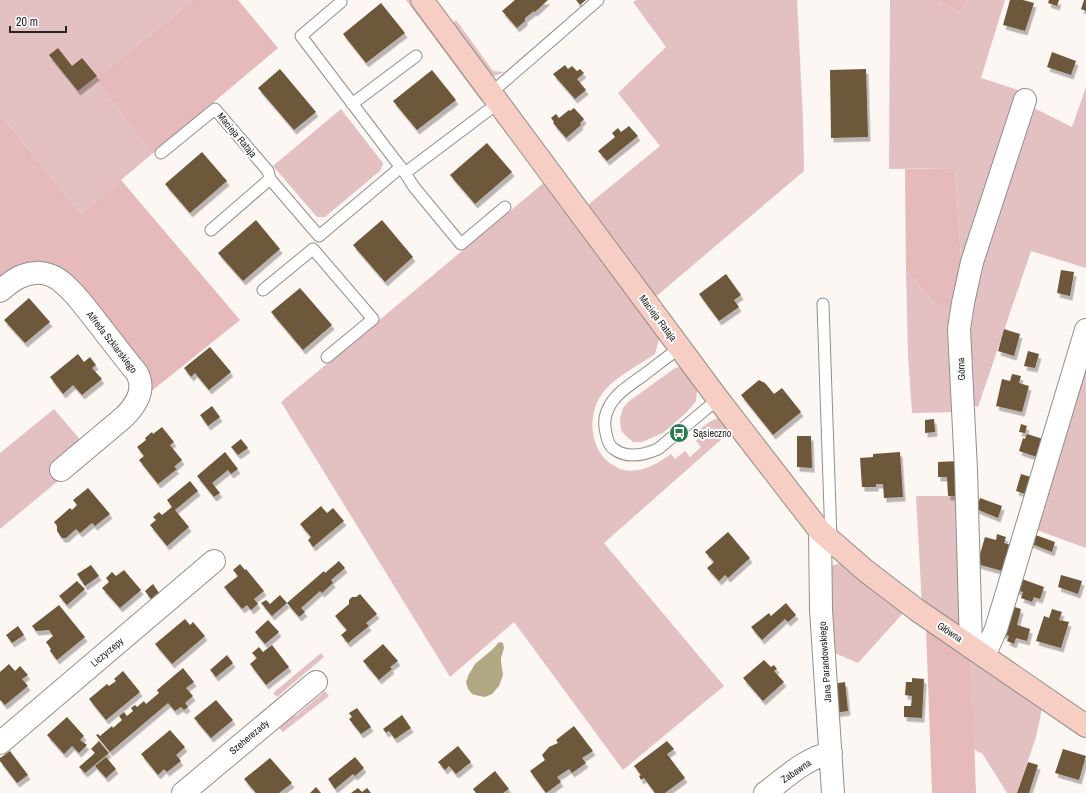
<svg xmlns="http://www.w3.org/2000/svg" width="1086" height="793" font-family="'Archivo Narrow',sans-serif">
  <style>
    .green { fill: #e3c0c1 }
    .forest { fill: #e6b9bb }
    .water { fill: #b2a984 }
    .building { fill: #6d583b; filter: url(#shadow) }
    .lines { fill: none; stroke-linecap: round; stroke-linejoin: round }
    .lane-casing { stroke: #938e8a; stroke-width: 13 }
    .street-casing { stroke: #938e8a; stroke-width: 24 }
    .secondary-casing { stroke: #938e8a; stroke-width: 24 }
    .lane { stroke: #fff; stroke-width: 11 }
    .street { stroke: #fff; stroke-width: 22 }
    .secondary { stroke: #f7cec4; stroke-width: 22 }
    .labels { text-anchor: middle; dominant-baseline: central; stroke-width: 4; stroke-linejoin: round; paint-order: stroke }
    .street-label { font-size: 10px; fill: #272523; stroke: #fff }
    .poi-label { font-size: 10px; fill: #272523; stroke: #fff; text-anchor: start }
  </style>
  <defs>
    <filter id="shadow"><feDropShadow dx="2.5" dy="4.5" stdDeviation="0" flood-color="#0004"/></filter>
  </defs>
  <rect width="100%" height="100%" fill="#fdf7f3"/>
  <!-- green -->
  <path class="green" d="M0,0H193L95,79L152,154L81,214L0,114Z
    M406,0H413L483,100L482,102Z
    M636,0H797L803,119L804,171L653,299L583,209L660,146L618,93L666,47L633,2Z
    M890,0H938L946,5L962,13L967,0H1005L981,78L1024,92L964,262L961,259L955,168L889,169Z
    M456,20L493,71L505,72L494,76H489L453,23Z
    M1086,87V268L1031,251L978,407L968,403L964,328L1028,105L1072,127Z
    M341,109L383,163L381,170L325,217H317L273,166Z
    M499,118L502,120L505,123L546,181L659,330V339L655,354C639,365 613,378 602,394C586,415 590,454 615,466C617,468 620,469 623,470C643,473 655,465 671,454L675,459L685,451L690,457L701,447L696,441L704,434L700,429C707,424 719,412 728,422C730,424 731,428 732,430L604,543L724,686L623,770L514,622L450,677L281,402L546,181L496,120Z
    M906,271L933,301L957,310L960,412L912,413L908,356Z
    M1086,360V548L1031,528Z
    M681,366L696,383L697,391L696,401L687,412L663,433L642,442H633L625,435L621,430L620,419L623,408L628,402L675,368Z
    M54,409L83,443L50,471L58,481L0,529V453Z
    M916,496H961L964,629L922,605Z
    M841,563L905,611L858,663L830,651L831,568L833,565Z
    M321,653L324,657L277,697L273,693Z
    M971,657L1043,704L1036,737L1017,793H1007L982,753L978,752L974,749Z
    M325,691L329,696L283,732L276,725L281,721L297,715Z"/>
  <!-- forest -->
  <path class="forest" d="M193,0H238L278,48L152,154L95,79Z
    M938,0H967L962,13L946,5Z
    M0,114L81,214L121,180L240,320L149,393L69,281L0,283Z
    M955,168L961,259L964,262L957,310L946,307L933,301L906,271L905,169Z
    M926,627L971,657L976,793H932Z"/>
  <!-- water -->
  <path class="water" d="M500,642L503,643L504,648L501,658V662L503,675L499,686L492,694L485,697L479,696L472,694L468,689L466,682L469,674L475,664L493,649L498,643Z"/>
  <!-- building -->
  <path class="building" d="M515,0H548L535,12L534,11L525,18V21L517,28L502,11Z
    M576,0H586L580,5Z
    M1010,0H1023L1034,3L1025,31L1003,25Z
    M1049,0H1059L1057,6L1048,3Z
    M1084,0H1086V11L1081,9Z
    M381,3L405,33L366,63L343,34Z
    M58,48L72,66L82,58L97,76L78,91L49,55Z
    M1052,52L1076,61L1071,75L1047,67Z
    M565,65L568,69L572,66L577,71L580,69L584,73L577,79L586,90L575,99L553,74Z
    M280,69L316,112L294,130L258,88Z
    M866,69L868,137L831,138L830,70Z
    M432,70L456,100L417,130L393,101Z
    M574,108L584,119L580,123L581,125L566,138L553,123L554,122L551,118L556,114L559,118L569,110L570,111Z
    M629,126L638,136L607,161L598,151L615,137L612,133L618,128L621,132Z
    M487,143L512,172L475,204L450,175Z
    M202,152L227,181L190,213L165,184Z
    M256,220L280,249L243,281L218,253Z
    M382,220L413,257L385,282L353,245Z
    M1061,270L1074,272L1070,296L1057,293Z
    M726,274L741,295L734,300L739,307L719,321L699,294Z
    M300,288L332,325L303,350L271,312Z
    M29,298L50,322L25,343L4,320Z
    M1004,329L1020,334L1014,356L998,351Z
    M210,347L231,372L209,390L195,373L191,377L184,368Z
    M1028,351L1039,354L1035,368L1024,366Z
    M78,354L84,362L90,357L96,365L92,368L102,379L82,395L73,385L63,394L50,377Z
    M1012,374L1021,376L1019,383L1029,386L1022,412L996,406L1002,379L1010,381Z
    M759,380L765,383L774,394L782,388L801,412L773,435L741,395Z
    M212,406L220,417L208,426L200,415Z
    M934,419L935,432L925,433V420Z
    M1021,424L1027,426L1025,433L1019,432Z
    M162,427L174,442L170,445L182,460L174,467L177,469L158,484L139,460L144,456L137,447L146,440L145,438L152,432L153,434Z
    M1027,434L1043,439L1037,457L1019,451L1023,438L1025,439Z
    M797,436H811L812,468L797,467Z
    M241,439L248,448L238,455L231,447Z
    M225,452L238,469L231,474L228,470L212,483L220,493L214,497L197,476Z
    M900,452L903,497L884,498L883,484H876V487H862L860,458L873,457V454Z
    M959,461L961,496H948L947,477H938V462Z
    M1021,474L1037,479L1032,496L1016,491Z
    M190,481L198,491L175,510L189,527L167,546L150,525L156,520L153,517L159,512L162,515L172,507L167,500Z
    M88,488L110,514L95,526L92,523L80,533L76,529L66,538H62L57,531V526L54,522L70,508L72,510L77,505L73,500Z
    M980,498L1002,506L998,518L976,509Z
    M321,506L327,513L333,508L344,521L313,547L308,540L311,537L300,524Z
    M728,532L750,558L728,578L725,575L719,581L707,568L714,562L705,552Z
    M1030,533L1055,542L1052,552L1027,542Z
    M997,534L1006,537L1004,543L1014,546L1006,572L977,564L985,537L996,540Z
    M339,561L345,568L331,580L333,583L322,593L320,591L301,608L305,612L299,617L287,603L324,571L325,573Z
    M240,564L245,570L246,569L264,591L254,599L258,604L251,610L247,605L242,609L224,587L238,576L233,570Z
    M91,565L99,576L85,586L77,574Z
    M124,570L141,590L120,608L102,588L109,582L106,578L112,572L116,576Z
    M1061,575L1082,581L1078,594L1058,587Z
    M1022,579L1044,587L1040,599L1034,597L1032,602L1021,598L1023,592L1012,589Z
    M77,581L85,589L67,605L59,596Z
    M153,584L159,593L151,599L145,591Z
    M360,594L377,614L366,623L369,626L348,643L341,635L347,630L335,616L349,604V600L352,597H356Z
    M280,595L287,603L272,616L261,603L266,600L270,604Z
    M786,603L796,615L788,622L785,619L762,640L751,627L769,613L771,616Z
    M59,605L85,637L57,660L50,651L51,649L46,642L53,636L49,630L36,631L32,626Z
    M1008,605L1021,609L1017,625L1030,629L1027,641L1016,638L1014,644L1007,641L1009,636L999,633Z
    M1052,609L1062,612L1059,620L1069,622L1061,648L1036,641L1044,616L1049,618Z
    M185,619L190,625L193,622L205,636L172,664L155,644Z
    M268,620L279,632L265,644L255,632Z
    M18,626L24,635L12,643L6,635Z
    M383,644L398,661L390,667L392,669L379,680L363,661Z
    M272,645L289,667L266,685L250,664L257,658L252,653L259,647L263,652Z
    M227,655L233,663L216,677L210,670Z
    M764,660L771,667L774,665L777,669L774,671L784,682L763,701L743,678Z
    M9,664L15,671L20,666L28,675L22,679L28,686L5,705L0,700V672Z
    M183,668L194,682L186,688L193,696L185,703L188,707L184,710L181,707L175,711L168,703L110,752L96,735L98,734L100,736L112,726L113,728L122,720L119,716L124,712L127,716L133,711L131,708L135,705L137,707L144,701L146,704L159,693L157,690Z
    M123,671L140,692L106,720L89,699L107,684L109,686L116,681L114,679Z
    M912,678L924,679L922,718L904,717V706H911L912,696L905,695L906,682H912Z
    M845,682L848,711L834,713L832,684Z
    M216,700L233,720L211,738L194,718Z
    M357,708L371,727L361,734L349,719L352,717L349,713Z
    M402,715L411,728L395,739L389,731L386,733L383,729Z
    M67,717L84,736L80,740L87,745L79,753L72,746L64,754L47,735Z
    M574,726L593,751L582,758L586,763L572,773L569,769L557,777L561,782L546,793L530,771L545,760L542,755L549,747L558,743L556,740Z
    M170,730L185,747L176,755L181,761L167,772L164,769L158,775L141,754Z
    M99,741L109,753L85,773L79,767L95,753L91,749Z
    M667,741L674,749L667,754L685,778L665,793H655L644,778L641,780L639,776L641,775L634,766Z
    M458,746L471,762L456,774L449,766L445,770L438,762Z
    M1063,749L1086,756L1079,780L1055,773Z
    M10,751L28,775L17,783L0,761V758Z
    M106,757L116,769L106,778L95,766Z
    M355,757L364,768L355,776L353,774L335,789L328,779Z
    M270,758L292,783L279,793H256L244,779Z
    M1028,762L1038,765L1029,793H1017Z
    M495,771L509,789L503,793H476L473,789Z
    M316,787L321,793H310Z
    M358,788L362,792L367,788L371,793H351Z"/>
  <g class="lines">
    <defs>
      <path id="lane" d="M341,2L301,36L405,173L498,103
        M491,93L598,0
        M352,104L416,56
        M161,153L215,109L268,171L270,179L211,230
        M405,173L414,187L461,244L505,207
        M270,179L319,236L401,167
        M263,290L313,249L373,319L327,357
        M823,304L831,540
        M680,348C668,356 657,365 645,374C632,384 615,393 608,409C604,417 604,425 606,433C607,439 609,446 614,449C627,459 644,455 658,449L718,399"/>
      <path id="street" d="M0,291C11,282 20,274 35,273C46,272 57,277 65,285C76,294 84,306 93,317C108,336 122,355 137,373C146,390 136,405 124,417L61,470
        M820,531L821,610L833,793
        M971,647L966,470L959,329L963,303L972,262L1025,100
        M984,656L996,629L1086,330
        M0,743L214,561
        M183,793L316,682
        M765,793C784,779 807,757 831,753"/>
      <path id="secondary" d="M422,0L718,399L820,531L866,571L917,610L1086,726"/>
    </defs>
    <!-- lane casing -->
    <use href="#lane" class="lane-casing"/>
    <!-- street casing -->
    <use href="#street" class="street-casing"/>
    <!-- secondary casing -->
    <use href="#secondary" class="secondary-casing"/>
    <!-- lane -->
    <use href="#lane" class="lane"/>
    <!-- street -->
    <use href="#street" class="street"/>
    <!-- secondary -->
    <use href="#secondary" class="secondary"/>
  </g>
  <!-- icons -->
  <defs>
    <symbol id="bus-disc" viewBox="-11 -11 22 22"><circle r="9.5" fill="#287b4d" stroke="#fff"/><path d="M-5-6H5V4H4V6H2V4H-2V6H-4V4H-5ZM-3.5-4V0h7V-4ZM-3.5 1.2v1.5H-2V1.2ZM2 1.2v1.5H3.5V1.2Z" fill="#fff"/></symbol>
  </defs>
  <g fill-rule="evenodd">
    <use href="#bus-disc" x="668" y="422" width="22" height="22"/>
  </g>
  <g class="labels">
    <!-- street labels -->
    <g class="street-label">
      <text transform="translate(237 135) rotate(50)">Macieja Rataja</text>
      <text transform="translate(658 318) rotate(53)">Macieja Rataja</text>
      <text transform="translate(112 342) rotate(52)">Alfreda Szklarskiego</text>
      <text transform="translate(961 369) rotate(-93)">Górna</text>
      <text transform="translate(950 632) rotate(34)">Główna</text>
      <text transform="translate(107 652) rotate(-40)">Liczyrzepy</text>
      <text transform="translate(825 662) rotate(-94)">Jana Parandowskiego</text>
      <text transform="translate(249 737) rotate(-40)">Szeherezady</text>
      <text transform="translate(796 771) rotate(-34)">Zabawna</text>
    </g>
    <!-- poi labels -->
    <g class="poi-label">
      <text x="693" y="433">Sąsieczno</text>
    </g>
  </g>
  <!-- scale -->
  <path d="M10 26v6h56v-6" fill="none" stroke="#272523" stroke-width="2"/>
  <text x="16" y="26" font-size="12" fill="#272523" stroke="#ffffff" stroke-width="3" paint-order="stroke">20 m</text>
</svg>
